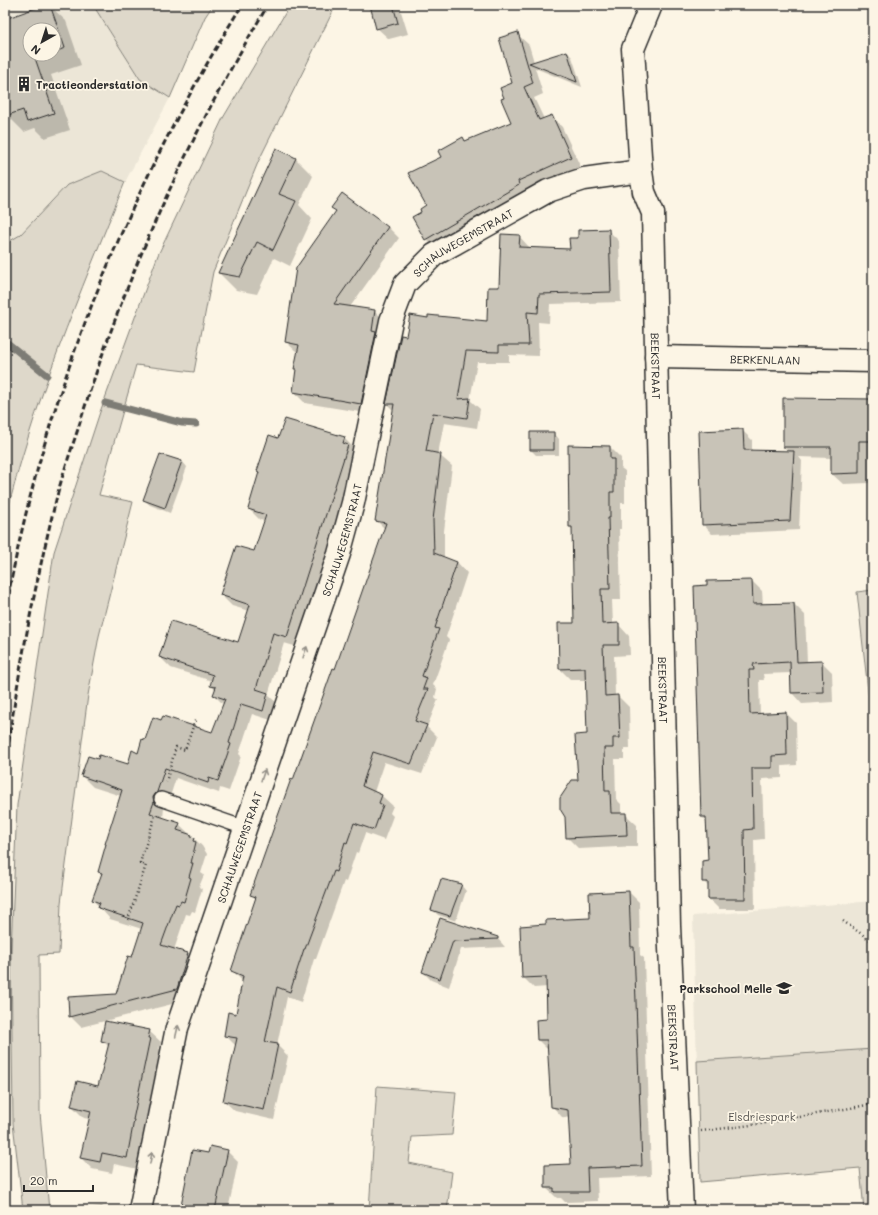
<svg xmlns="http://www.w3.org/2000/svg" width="878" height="1215" font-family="Mali,sans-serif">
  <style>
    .built { fill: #ece6d7; fill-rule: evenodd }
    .green { fill: #ded8ca; stroke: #84827a }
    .shadow { fill: #0003; fill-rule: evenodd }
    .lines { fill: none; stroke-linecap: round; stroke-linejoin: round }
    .stream { stroke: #7d7b74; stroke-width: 7 }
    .building { fill: #c8c3b7; stroke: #2b2b2b }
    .lane-casing { stroke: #2b2b2b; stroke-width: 16 }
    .street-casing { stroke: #2b2b2b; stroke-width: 25 }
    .path { stroke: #2b2b2b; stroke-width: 2.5; stroke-dasharray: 1 3; stroke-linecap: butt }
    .lane { stroke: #fcf5e5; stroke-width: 13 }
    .street { stroke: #fcf5e5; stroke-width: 22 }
    .rail { stroke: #2b2b2b; stroke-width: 3; stroke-dasharray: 6 3; stroke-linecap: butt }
    .oneway { stroke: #949088 }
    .labels { text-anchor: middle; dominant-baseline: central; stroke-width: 3.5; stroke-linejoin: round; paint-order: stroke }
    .poi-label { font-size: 11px; font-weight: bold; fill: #2b2b2b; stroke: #fcf5e5; text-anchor: start }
    .street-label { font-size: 11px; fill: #2b2b2b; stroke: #fcf5e5 }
    .park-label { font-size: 11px; fill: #585653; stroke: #fcf5e5 }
  </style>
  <rect width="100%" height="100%" fill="#fcf5e5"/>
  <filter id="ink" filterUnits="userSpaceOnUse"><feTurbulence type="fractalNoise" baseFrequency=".025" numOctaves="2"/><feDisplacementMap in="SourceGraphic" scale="8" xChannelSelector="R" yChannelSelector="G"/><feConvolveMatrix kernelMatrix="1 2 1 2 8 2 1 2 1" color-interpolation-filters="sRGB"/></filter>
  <g filter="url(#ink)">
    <!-- built -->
    <path class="built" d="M5,5H93L140,79L170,98L125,182L102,171L67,185L20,235L5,244ZM30,30H54V54H30Z
      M873,901V1210H864L860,1168L700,1182L693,916Z"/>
    <!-- green -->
    <path class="green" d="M93,5H213L205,17L170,98L140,79Z
      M290,5H336L259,160L213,272L194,372L136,365L99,495L133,502L99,636L88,695L61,903L59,954L39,955L40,1113L49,1210H23L13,1123L11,950L17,805L54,552L100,412L158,255L223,118Z
      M102,171L125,182C80,293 32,405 5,522V244L20,235L67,185Z
      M873,590V736L857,592Z
      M873,1049V1210H864L860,1168L700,1182L697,1061Z
      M377,1086L456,1092L452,1135L412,1137L409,1163L452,1172L447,1210H369Z"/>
    <!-- shadow -->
    <path class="shadow" d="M49,5L66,21L81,65L51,75L70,130L45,138L35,128L24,132L7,115L5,109V20ZM30,30H54V54H30Z
      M371,5H399L408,34L389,39L377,28Z
      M517,34L529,45L534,62L567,52L572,57L582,87L535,68L543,94L534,98L544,119L551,116L562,127L581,168L528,192L437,250L426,239L422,212L428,205L442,158L463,138L466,141L512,123L505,98L513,83Z
      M277,150L296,159L313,176L299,205L312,219L290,266L274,258L257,294L236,290L219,273Z
      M332,208L388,227L399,238L350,307L375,311L386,322L372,414L305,403L294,392L298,353L286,342L337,212Z
      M608,230L619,241L621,302L550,304L549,323L538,322L539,356L509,355V362H477L470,400L480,409L477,428L444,423L438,454L452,466L444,531V558L457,562L467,573L446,637L449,640L433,685L437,689L435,697L438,700L427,727L437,737L422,774L384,762L374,792L382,796L393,806L390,813L393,816L384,840L365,833L358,853L356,852L346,882L344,881L316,959H314L301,1002L287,997L277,1045L288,1056L274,1120L235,1111L224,1101L236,1046L225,1035L237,1015L243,982L233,971L256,899L252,895L336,670L385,529L376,520L394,411L387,404L407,337L428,319L488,322L519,236L530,248L571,250L579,239Z
      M873,400V458H869V483L843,484L832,474V458L799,457L802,461L799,530L712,534L703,524L742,430L752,440V452H789L784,447Z
      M554,433L559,439V455H536L531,450Z
      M344,438L355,449L358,457L298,647L284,643L268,695L279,705L274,721L252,714L239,754L241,756L229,791L220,788L219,793L176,778L168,803L164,808L163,818L179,824L202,846L207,854L201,873L204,875L199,887L202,889L195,912L192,911L190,915L186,914L174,950L188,954L199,965L188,1000L81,1027L70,1016L117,995L133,959L142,929L110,919L93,900L102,875L99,872L121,796L93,787L82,776L128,766L139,754L146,741L213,733L224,705L214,695L216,690L211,686L212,681L171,668L160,657L239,643L249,611L232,606L221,595L255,552L265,521L260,520L249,509L279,439Z
      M610,447L621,458V468L625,471V503H621V529H619L621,600H612L613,625L618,624L629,636L630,655L614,656L615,696H618L629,707L630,749H624V759H615L616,799L621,804V814H625L637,825V846L579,849L567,837L588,735L586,680H571L560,669L575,624L573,530L570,527Z
      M182,461L187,467L170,513L150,505L144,500Z
      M752,581L762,591L763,605L794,604L805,615L807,662H822L832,672L833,702L802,704L792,693L791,673L763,674L764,680H759L760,714L786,713L796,723L797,765L782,766V778L762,779L764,839L754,840L755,909H719L709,899V887L703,881L709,861L707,822L702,817Z
      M461,885L466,891L456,921L438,915L432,909Z
      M629,892L639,902L640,955L644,958L651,1176L597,1178L598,1201L565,1202L561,1198H557L546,1188L572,1165L570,1118L562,1117L552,1106L548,1050L538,1040L549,1020L548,987L534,988L523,977L547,925L591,919Z
      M441,919L498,939L505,947L461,949L449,987L431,980L423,972Z
      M149,1031L161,1042L159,1049L161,1050L144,1131L145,1133L138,1169L114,1164L112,1173L92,1169L81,1158L90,1119L84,1118L72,1106L99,1087L109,1047L102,1040Z
      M227,1151L238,1162L228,1210H181L209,1155Z
      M102,1206L106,1210H83V1208Z"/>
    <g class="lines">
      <!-- stream -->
      <path class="stream" d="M5,341L47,375
        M105,403L182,423L196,424"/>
    </g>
    <!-- building -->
    <path class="building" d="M44,5H50L65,48L54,52V30H30V54H47L35,58L54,113L27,122L23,110L5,116V19Z
      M370,5H393L398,23L376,29Z
      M518,32L533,83L524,87L539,120L552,115L571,157L518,181L519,185L425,240L412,217L421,212L420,209L426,205L408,173L441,157L438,151L463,137L465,141L511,122L501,99L504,98L500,88L512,83L499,38Z
      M567,51L577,82L529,63Z
      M276,148L296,158L279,194L296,201L273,250L257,242L240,277L218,273Z
      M342,193L388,227L334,304L375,310L372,331L376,332L361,404L293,392L296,369H294L299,345L285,342L296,268L336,211L331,208Z
      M609,229L611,292L539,294L538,313L527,312L529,345H499V352L466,351L458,399L470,398L467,418L433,413L426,451L441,454L433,520L434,553L457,562L435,628L439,629L422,676L427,678L423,689H428L415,721L427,725L411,764L373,752L362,786L382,795L379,803L383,805L374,830L354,823L347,843L345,842L336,872L334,871L305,949H304L290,992L277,987L265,1042L278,1044L264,1110L223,1101L237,1038L224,1036L228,1012L236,1014L243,976L231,971L256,897L250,895L291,779L293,780L333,668L335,669L386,523L375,521L394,404H386L401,335L406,336L410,315L428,318V315L487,321L488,287H499L501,234L520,235L519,247L570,249L569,238H578V230Z
      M783,398L873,399V441H859V473L831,474V447H783Z
      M285,419L345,437L343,443L348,445L287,637L273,633L256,689L268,693L263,711L241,704L229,743L231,744L218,781L209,778L208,783L165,768L157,792L153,797L154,802L150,813L180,823L177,830L192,835L191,837L195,838L194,841L196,842L191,863H193L189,877L191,878L184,902L181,901L179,905L176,904L161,945L188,953L177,989L69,1017L68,997L116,994L128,956L132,957L143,923L98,908L100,903L92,900L102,873L98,872L106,844H105L122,790L81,776L88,756L98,759L99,755L128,764L132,750L138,753L142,739L145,740L153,717L161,720L163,716L212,732L225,699L213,695L216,687L210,686L213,675L159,657L171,621L238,642L250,605L220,595L236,546L254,551L266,515L248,509L259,472L257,471L269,435L278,438Z
      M743,429L744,450L794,451L790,521L702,525L699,431Z
      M530,432H554V450H530Z
      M568,445L610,446V459H614V492H610V518H608L610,589H601L602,624L619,623V645H603L605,696L618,695L620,738H613V748H604L605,791H610L611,813H626L627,835L566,838L565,817L560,809V798L572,780H578L575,735L587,734L585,668L559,669L558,623H574L572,527H569Z
      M160,454L182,461L165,508L143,500Z
      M752,580L753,604L794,603L797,662L822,661L823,692L791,693L790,662L753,664L754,670H749L750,714L786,712L787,755L772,756V768H752L753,829L744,830L745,899H708V882H702V861L708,860L706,817H701L694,586L707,585V581Z
      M441,879L462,884L450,916L431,910Z
      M629,891L631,947H634L642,1166L587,1168L588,1192H554V1188H545V1165L571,1164L568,1110L551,1107L547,1040H537L536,1020L547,1019L546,977L522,978L520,926L546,924V920L590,918L589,893Z
      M440,918L498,937V939L453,941L440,979L422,972Z
      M105,1021L150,1030L148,1038H150L133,1120H134L127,1158L102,1153L100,1162L80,1158L91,1111L71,1106L77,1081L98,1086L109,1043L101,1041Z
      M210,1146L228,1150L215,1210H180L192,1150L208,1153Z"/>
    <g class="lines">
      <defs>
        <path id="lane" d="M161,799L245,828"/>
        <g id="street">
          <path id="s1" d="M651,5L633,49L641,171L644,192L653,213L669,926L682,1210"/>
          <path id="s2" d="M656,357L873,361"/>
          <path id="s3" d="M140,1210L177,1028L339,554L353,503L391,321L405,284L434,255L548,191L584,179L641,171"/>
        </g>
      </defs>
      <!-- lane casing -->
      <use href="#lane" class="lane-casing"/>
      <!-- street casing -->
      <use href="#street" class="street-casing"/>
      <!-- path -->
      <path class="path" d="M166,782L176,747L185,750L196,718
        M128,920L146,865L140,863L155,816
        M843,921L873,942
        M701,1131L760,1124L873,1104"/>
      <!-- lane -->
      <use href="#lane" class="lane"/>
      <!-- street -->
      <use href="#street" class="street"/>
      <!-- rail -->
      <path class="rail" d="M5,613C43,398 127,190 242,5
        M5,769C17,678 34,588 56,500C62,476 70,453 78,429C123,281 188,137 268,5"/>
    </g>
    <!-- one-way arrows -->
    <defs><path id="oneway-shaft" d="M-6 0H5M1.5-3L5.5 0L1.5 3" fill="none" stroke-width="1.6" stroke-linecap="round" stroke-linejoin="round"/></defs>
    <g class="oneway">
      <use href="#oneway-shaft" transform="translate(305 652) rotate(-71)"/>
      <use href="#oneway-shaft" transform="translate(263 775) rotate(-71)"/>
      <use href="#oneway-shaft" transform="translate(177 1031) rotate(-77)"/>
      <use href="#oneway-shaft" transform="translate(151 1158) rotate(-79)"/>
    </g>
  </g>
  <!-- icons -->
  <defs>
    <symbol id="building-bare" viewBox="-9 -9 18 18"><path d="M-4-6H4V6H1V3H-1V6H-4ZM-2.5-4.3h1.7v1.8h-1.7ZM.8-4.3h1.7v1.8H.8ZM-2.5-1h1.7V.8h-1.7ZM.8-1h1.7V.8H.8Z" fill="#2b2b2b" stroke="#fcf5e5" stroke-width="2.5" paint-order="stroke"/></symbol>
    <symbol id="school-bare" viewBox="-9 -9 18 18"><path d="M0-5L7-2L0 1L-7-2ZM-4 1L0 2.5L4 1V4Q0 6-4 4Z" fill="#2b2b2b" stroke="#fcf5e5" stroke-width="2.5" paint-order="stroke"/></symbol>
  </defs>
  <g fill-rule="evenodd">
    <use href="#building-bare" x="13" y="73" width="22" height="22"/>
    <use href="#school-bare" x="773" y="977" width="22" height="22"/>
  </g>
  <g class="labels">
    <!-- poi labels -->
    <g class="poi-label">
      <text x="36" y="84">Tractieonderstation</text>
      <text x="772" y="988" text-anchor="end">Parkschool Melle</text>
    </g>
    <!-- street labels -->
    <g class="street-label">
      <text stroke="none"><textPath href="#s3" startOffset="1037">SCHAUWEGEMSTRAAT</textPath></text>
      <text stroke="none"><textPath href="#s2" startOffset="109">BERKENLAAN</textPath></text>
      <text stroke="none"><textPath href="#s1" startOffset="367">BEEKSTRAAT</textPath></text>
      <text stroke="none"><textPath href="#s3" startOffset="701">SCHAUWEGEMSTRAAT</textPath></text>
      <text stroke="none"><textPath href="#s1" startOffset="691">BEEKSTRAAT</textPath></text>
      <text stroke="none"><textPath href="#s3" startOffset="377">SCHAUWEGEMSTRAAT</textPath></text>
      <text stroke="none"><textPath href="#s1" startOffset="1039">BEEKSTRAAT</textPath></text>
    </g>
    <!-- park labels -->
    <g class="park-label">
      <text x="762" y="1116">Elsdriespark</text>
    </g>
  </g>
  <!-- margin -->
  <rect width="878" height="1215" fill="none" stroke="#fcf5e5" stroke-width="20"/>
  <rect x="10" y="10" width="858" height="1195" fill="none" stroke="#2b2b2b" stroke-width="1.5" filter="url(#ink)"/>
  <!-- north arrow -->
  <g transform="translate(42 42) rotate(219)"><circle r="19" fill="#fcf5e5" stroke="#a8a49b"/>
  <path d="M0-3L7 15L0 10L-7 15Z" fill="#2b2b2b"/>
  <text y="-6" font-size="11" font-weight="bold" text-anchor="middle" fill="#2b2b2b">N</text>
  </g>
  <!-- scale -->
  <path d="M24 1185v6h69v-6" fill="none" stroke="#2b2b2b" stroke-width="2"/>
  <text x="30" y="1185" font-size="12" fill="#2b2b2b" stroke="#fcf5e5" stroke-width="3" paint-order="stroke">20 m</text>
</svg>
